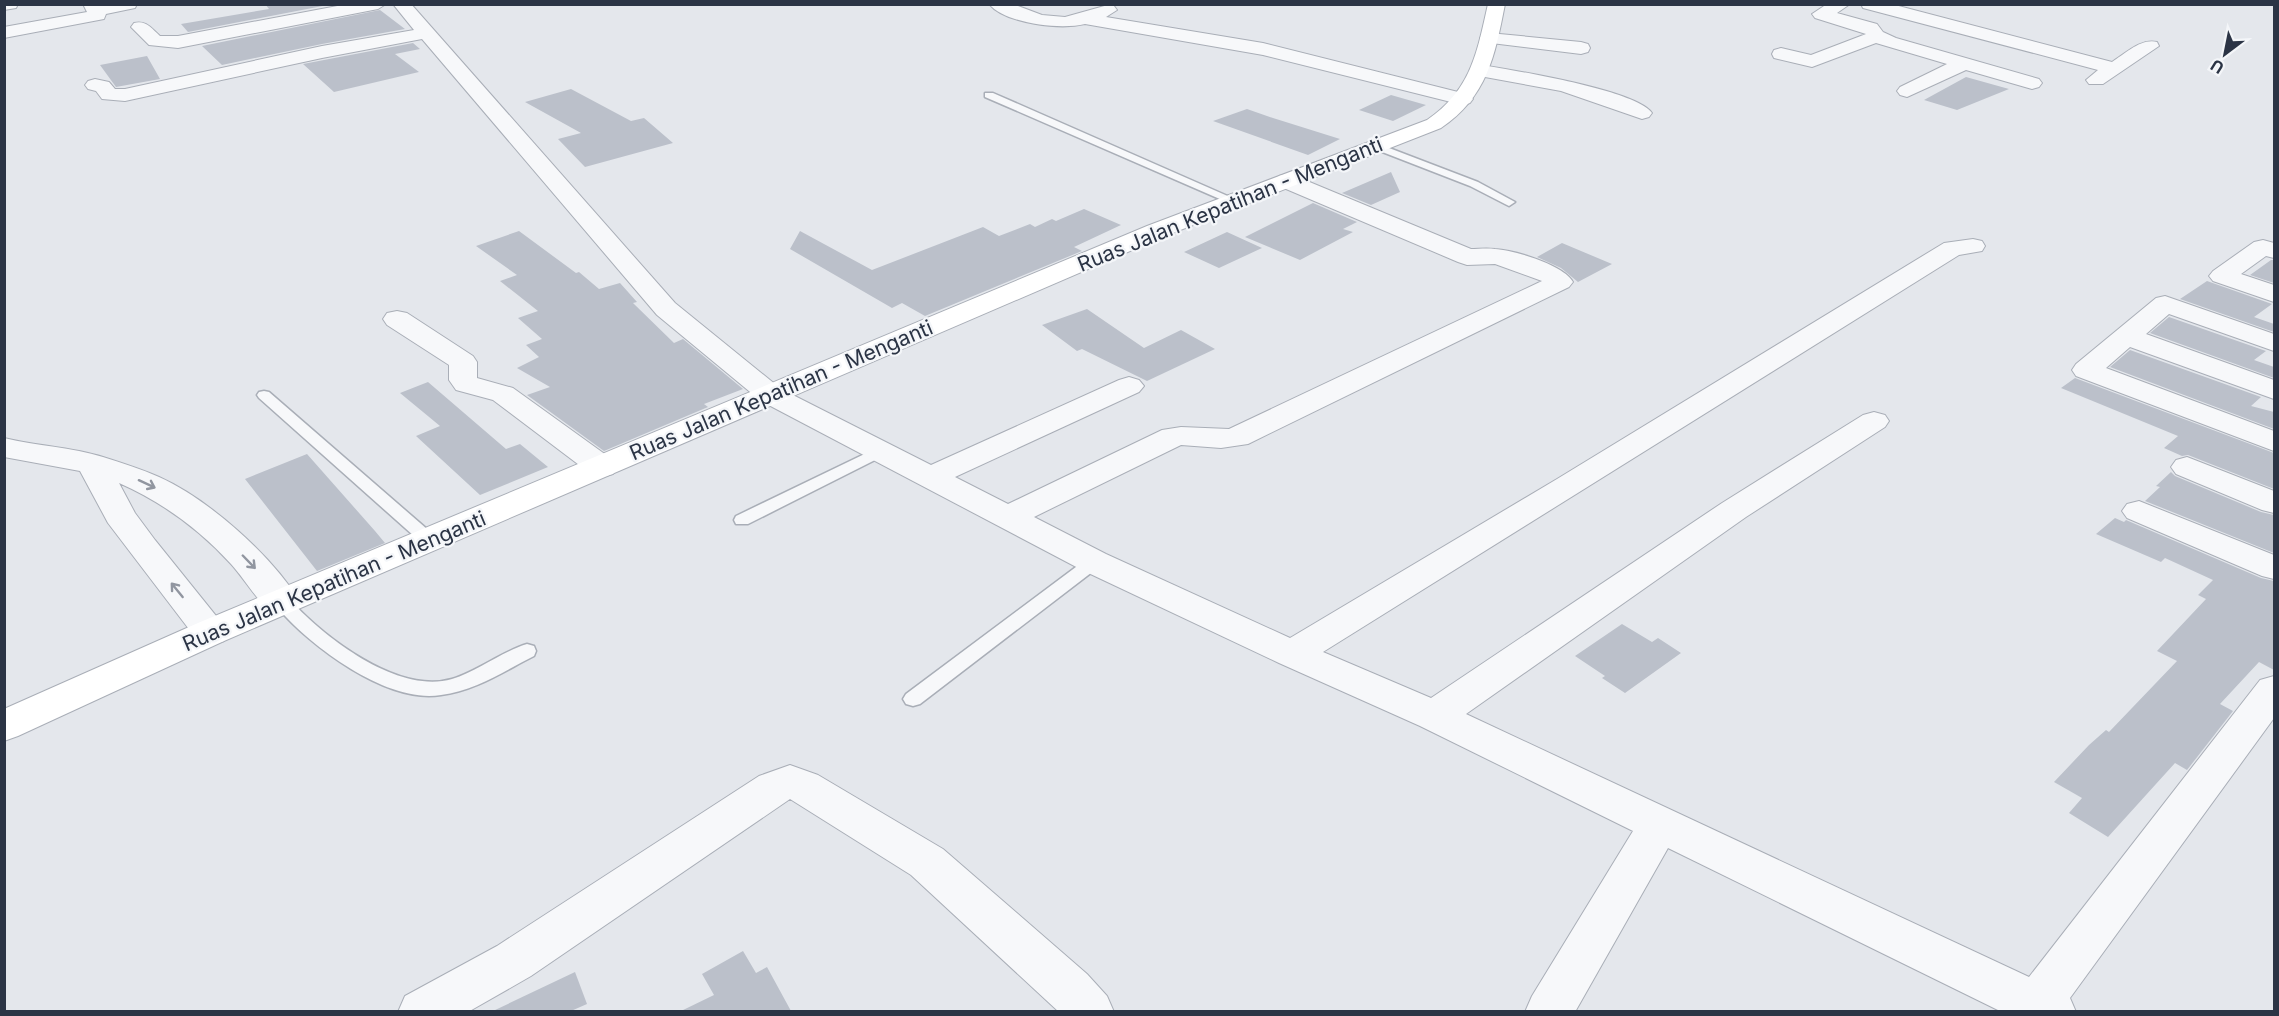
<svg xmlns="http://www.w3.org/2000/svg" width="2279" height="1016" font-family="Inter,sans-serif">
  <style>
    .building { fill: #bbc0ca }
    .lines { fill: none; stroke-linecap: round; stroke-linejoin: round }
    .service-casing { stroke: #a9aeb7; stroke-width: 3 }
    .minor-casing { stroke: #a9aeb7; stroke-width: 2 }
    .secondary-casing { stroke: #a9aeb7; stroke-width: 2 }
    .service { fill: #f7f8fa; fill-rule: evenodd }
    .minor { fill: #f7f8fa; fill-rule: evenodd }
    .secondary { fill: #fff; fill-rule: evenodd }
    .oneway { stroke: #9196a0 }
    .labels { text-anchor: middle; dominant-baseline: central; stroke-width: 4.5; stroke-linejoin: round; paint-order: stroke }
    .street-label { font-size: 21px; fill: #2b3445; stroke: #f4f6f9 }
  </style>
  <rect width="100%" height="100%" fill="#e4e7ec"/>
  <!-- building -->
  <path class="building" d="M265,4H333L188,32L181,24L269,9Z
    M380,10L405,29L322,44L222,65L202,46Z
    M413,43L420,49L395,54L419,72L334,92L303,64Z
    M147,56L160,79L116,87L100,65Z
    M1966,77L2009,89L1957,110L1924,100Z
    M571,89L631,121L644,118L673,143L585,167L558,139L581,133L525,102Z
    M1391,95L1426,105L1393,121L1359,110Z
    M1247,109L1273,118L1340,139L1308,155L1213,121Z
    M1391,172L1400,192L1371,205L1342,193Z
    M1313,203L1357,222L1343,229L1353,232L1300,260L1245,237Z
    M1084,209L1121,225L1074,247L1082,251L925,316L902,303L892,308L790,249L800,231L872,270L983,227L999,236L1030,224L1035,227L1052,219L1056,221Z
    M519,231L576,273L579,272L599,289L620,283L637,302L633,303L674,343L683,339L743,389L704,404L708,407L604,451L527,395L550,387L517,368L539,357L526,345L542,339L518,318L538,311L500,281L517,275L476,246Z
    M1227,232L1262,248L1219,268L1184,252Z
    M1562,243L1612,264L1578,282L1561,268L1537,257Z
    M2271,260H2274V283L2250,275Z
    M2207,281L2272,304L2254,317L2274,324V332L2180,299Z
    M1087,309L1144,348L1181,330L1215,349L1147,381L1082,349L1077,351L1042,325Z
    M2169,317L2266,351L2254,360L2274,367V378L2150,333Z
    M2130,350L2261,397L2251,406L2274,412V429L2110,367Z
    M2075,378L2274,453V489L2188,455L2182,456L2164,448L2178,436L2061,388Z
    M428,382L506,449L520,444L548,467L480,495L416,436L440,426L400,393Z
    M307,454L375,531L385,543L317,571L245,479Z
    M2171,472L2175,476L2261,512L2274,515V553L2145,501L2160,487L2156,486Z
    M2115,518L2124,522L2126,520L2261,578L2274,581V670L2259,662L2220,704L2233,711L2187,770L2175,763L2108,837L2069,813L2082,798L2054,782L2089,745L2106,730L2109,732L2177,661L2157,651L2206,599L2198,595L2213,580L2165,558L2161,562L2096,534Z
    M1622,624L1652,642L1658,638L1681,653L1625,693L1602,678L1605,676L1575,656Z
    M743,951L756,973L767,967L791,1011H681L714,995L702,974Z
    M575,972L587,1004L571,1011H493Z"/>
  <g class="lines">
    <defs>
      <path id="service" d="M985,93H993L1239,201L1237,203H1229L985,97Z
        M1376,143L1478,182L1515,202L1509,206L1505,204L1470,186L1372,148V144Z
        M264,391L269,392L435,536L438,540L435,544H423L259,398L257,395L259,392Z
        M879,447L885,449L887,452L885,455L748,524H736L734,520L736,516Z
        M1094,556L1100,558L1103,562L1100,566L920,704L913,706L906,704L903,699L906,694L1088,558Z
        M283,597L289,599C323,636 397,695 452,679C478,671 501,652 527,644L534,646L536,651L534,656C504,671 475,691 441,695C387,704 310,646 277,607L274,603L277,599Z"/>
      <path id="minor" d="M4,4H18L16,8L4,10Z
        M83,4H137L135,8L106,14L104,19L4,38V27L87,12Z
        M348,4H386L378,9L178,48L149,45L131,27L134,23C146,20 151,28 160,36H178Z
        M393,4H411L675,303L781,389L931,465L1119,380L1129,377L1139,380L1144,386L1139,392L955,477L1008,504L1162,430L1181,427L1229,429L1542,281L1495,264L1467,265L1458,262L1279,186L1276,181L1279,176L1287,174L1295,176L1471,249C1478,249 1487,248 1495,249C1514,250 1564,265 1573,282L1569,287L1248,444L1221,448L1181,445L1034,517L1106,554L1290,638L1557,479L1944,243L1973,239L1982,241L1985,246L1982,251L1959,255L1323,652L1431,698L1722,503L1863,415L1874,412L1885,415L1889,421L1885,427L1746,517L1466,714L2029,977L2260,680L2274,676V718L2070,998L2076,1012H2002L1668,848L1575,1012H1525L1532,996L1633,831L1420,726L1279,663L1082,570L761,401L657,315L422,39L322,58L125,101L102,99L96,91L88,89L85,85L88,81L95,79L109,82L115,89H125L322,46L414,30Z
        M989,4H1013L1042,15L1065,17L1108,5L1114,6L1117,10L1106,17L1263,43L1470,95L1473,99L1470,103L1463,105L1263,55L1085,24C1061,30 1006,24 989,4Z
        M1827,4H1850L1837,13L1877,24L1883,32L1896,38L2039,79L2042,83L2039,87L2032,89L1966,70L1907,97L1900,95L1897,91L1900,87L1947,64L1876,43L1812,67L1774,58L1772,54L1774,50L1781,48L1811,55L1866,34L1815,18L1812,14Z
        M1861,4H1891L2112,62C2125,54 2141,38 2157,42L2159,46L2103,84H2089L2086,80L2098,70L1863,8Z
        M1489,33L1581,42L1588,44L1590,48L1588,52L1581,54L1483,42L1480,38L1483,34Z
        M1481,65C1512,70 1636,90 1652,113L1649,117L1642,119L1561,91L1474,75L1471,71L1474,67Z
        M2263,240L2274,243V258L2266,256L2241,274L2274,285V302L2213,281L2209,276L2213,271L2254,242Z
        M2165,296L2274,334V351L2169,314L2146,334L2274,380V399L2130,347L2106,368L2274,431V451L2076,376L2072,370L2076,364L2156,298Z
        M397,311L407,313L473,356L477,362V378L513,388L613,460L618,467L613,474L602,477L591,474L493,400L456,390L449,380V365L387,325L383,319L387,313Z
        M4,438C37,446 72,447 103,457C122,463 141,469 159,477C210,500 272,556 301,603L296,612C287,614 277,617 269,610C256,599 243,577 231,564C199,529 162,502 119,483L135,513L155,540L229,632L224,641L211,645L198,641L108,523L80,471L4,457Z
        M2187,457L2274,491V513L2262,510L2176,474L2171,467L2176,460Z
        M2139,501L2274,555V579L2262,576L2127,518L2122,511L2127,504Z
        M790,765L818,775L943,849L1087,974L1107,996L1114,1012H1059L911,875L790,799L531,976L468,1012H398L405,996L497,946L759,776Z"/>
      <path id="secondary" d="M1488,4H1505C1495,56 1487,97 1441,128L1165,236L224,641L18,736L4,741V709L198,623L1147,226L1427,120C1471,90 1477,53 1488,4Z"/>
    </defs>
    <!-- service casing -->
    <use href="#service" class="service-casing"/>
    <!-- minor casing -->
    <use href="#minor" class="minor-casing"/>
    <!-- secondary casing -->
    <use href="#secondary" class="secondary-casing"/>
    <!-- service -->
    <use href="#service" class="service"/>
    <!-- minor -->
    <use href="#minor" class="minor"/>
    <!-- secondary -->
    <use href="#secondary" class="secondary"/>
  </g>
  <!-- one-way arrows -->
  <defs><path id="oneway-shaft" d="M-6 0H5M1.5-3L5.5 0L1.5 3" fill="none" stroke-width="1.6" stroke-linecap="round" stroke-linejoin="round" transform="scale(1.5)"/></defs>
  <g class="oneway">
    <use href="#oneway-shaft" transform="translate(147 484) rotate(25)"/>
    <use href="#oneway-shaft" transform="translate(249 562) rotate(46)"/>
    <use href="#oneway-shaft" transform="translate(177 590) rotate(-129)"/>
  </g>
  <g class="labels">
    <!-- street labels -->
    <g class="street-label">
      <text transform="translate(1230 204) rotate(-22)">Ruas Jalan Kepatihan - Menganti</text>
      <text transform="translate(781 390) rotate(-23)">Ruas Jalan Kepatihan - Menganti</text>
      <text transform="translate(334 581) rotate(-23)">Ruas Jalan Kepatihan - Menganti</text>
    </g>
  </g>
  <!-- border -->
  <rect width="2279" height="1016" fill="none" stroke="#2b3445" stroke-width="12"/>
  <!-- north arrow -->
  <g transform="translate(2225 54) rotate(212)" stroke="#f4f6f9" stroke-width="4.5" paint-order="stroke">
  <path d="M0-4.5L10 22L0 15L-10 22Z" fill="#2b3445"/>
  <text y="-9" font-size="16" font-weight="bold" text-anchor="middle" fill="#2b3445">U</text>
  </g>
</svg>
